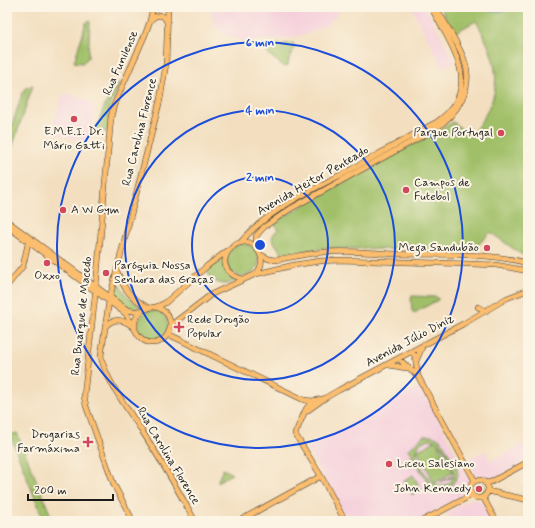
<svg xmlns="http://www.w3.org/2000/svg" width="535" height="528" font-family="Mynerve,sans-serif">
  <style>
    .built { fill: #f5cfdb }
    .green { fill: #a0bf67; stroke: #5e6e42; fill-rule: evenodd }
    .water { fill: #6fb8e7; stroke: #466a82 }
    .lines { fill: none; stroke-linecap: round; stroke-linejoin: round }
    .major-casing { stroke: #3c3935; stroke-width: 6 }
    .major { stroke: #fbbd6e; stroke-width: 5 }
    .ring { fill: none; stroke: #1d4ed8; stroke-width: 2 }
    .poi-dot { fill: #d1495b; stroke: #fcf5e5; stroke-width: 1.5 }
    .labels { text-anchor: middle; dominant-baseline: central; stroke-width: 4; stroke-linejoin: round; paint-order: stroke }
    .street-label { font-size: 12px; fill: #1c1c1c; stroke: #fcf5e5 }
    .poi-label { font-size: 12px; fill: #1c1c1c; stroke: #fcf5e5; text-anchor: start }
    .centre { fill: #1d4ed8; stroke: #fcf5e5; stroke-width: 2 }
    .ring-label { font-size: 12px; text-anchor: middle; font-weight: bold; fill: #1d4ed8; stroke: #fcf5e5; stroke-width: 4; stroke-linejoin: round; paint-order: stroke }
  </style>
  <rect width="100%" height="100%" fill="#fcf5e5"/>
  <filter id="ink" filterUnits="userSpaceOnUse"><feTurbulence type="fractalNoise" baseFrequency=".025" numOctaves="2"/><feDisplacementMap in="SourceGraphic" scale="8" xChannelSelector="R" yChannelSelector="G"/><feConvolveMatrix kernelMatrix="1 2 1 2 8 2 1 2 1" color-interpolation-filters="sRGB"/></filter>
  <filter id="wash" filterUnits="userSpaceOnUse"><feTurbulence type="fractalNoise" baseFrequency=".012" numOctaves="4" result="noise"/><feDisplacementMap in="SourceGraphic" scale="16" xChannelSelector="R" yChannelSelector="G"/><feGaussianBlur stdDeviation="0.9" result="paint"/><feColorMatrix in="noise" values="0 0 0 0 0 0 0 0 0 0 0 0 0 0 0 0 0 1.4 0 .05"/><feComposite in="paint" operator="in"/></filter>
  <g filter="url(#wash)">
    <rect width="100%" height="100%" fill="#f3dfc0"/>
    <!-- built -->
    <path class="built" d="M211,7H342L329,24L306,34L292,38L252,41L239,40L227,36L220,31L214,23L211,13Z
      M411,7H425L455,62L442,66Z
      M66,93L89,101L93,105L95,115L89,134L85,142L54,133L51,131L62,97Z
      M421,386L470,481L466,486L467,493L416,521H348L307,448Z
      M528,442V459L492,480L484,481L476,478L468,459L485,451L491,461Z
      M472,498L483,502L493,521H452L447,512Z"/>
    <!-- green -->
    <path class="green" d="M440,7H528V84L526,86L528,89V259L490,232L479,244L469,251L324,248L282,254L272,239L273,235L278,229L274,223L317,197L436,132L453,122L470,136C505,95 501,66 476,21L454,33Z
      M89,20L90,23L88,58L82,63L74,62L86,23Z
      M293,43L295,46L289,59L288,65L284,67L265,51L266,48L268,46Z
      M120,82L109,109L107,132L96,130C100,116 109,92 120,82Z
      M33,85L13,145L9,150L7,147V141L22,94L26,88Z
      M227 260a16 16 0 1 1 32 0a16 16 0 1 1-32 0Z
      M223,256L232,276L238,280C234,281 229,284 225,284C217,285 202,274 210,265C213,262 219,259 223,256Z
      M117,283L119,284L126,295L139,306L140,308L128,307L112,296Z
      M412,296L436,297L438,298V300L414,313L412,311L411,297Z
      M138 325a15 15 0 1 1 30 0a15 15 0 1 1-30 0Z
      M17,433L53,521H44L10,435Z
      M424,436H432L440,439L457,467L458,475L456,479L451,486L442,489L432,487L428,483L408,449C415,446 417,440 424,436ZM429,439L435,441L417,451L420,443ZM436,441C443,447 455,467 454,476L453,475L440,482L453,477C452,481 449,484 444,485C431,489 419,464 416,454L417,451L435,483L453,472Z
      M223,469L232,474L217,482Z
      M413,475L421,489L412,495L404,481Z
      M474.5 489a5.5 5.5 0 1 1 11 0a5.5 5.5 0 1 1-11 0Z"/>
    <!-- water -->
    <path class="water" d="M490,7H528V8L492,12L490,10Z"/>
  </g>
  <g filter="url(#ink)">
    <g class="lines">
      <defs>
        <path id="major" d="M168,7L166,64L160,100L109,301L101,356C105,379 129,411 142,431C161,460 178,490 195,521
          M150,21L154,17L160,15L164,17L167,22
          M7,221L126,309C142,317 149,302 161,309C183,323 162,354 142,339C135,334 132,321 125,313L7,226
          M241,242C266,211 312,190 348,171C377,155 407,138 437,122C485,88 451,45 431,7
          M257,249L256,236L264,227L290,209L433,130C457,116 475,87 464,59C457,41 445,24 436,7
          M261,255L269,259L274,260C291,258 308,253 325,252C348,250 372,253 395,254C440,255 484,252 528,263
          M117,271C124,290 131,298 149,308
          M256,274L294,265L320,261L339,260L471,264L496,265L528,271
          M7,286L23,266L29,239
          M156,307L165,303L207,266L227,251
          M478,307L486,311
          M171,325L212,294L256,274C261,268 263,261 260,254C245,220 200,268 243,279
          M105,327C113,317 124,319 133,327
          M135,327V320L141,311
          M168,334L304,400L312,401L322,399
          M412,352L415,356L418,376L475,481
          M399,359L418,376
          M416,361L423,345
          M389,365L406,368
          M312,401L306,409L295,434L321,476L345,521
          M304,413L325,398L339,390L463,324L507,298L528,290
          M470 489a9 9 0 1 1 18 0a9 9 0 1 1-18 0Z
          M485,483L491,482L528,462
          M488,491L528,500
          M483,497L496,521
          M133,521L114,485L86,406L84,396L96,287L111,117L114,105L145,35L150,21L153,7
          M239,521L321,476
          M422,521L472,495"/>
      </defs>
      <!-- major casing -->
      <use href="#major" class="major-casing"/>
      <!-- major -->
      <use href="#major" class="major"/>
    </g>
  </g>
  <!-- distance rings -->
  <g class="ring">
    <circle cx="260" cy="245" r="68"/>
    <circle cx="260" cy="245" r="135"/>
    <circle cx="260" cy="245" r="203"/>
  </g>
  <!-- markers -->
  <g class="poi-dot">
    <circle cx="74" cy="119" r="4"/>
    <circle cx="501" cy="133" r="4"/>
    <circle cx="406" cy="190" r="4"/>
    <circle cx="63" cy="210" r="4"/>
    <circle cx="487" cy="248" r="4"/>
    <circle cx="47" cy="263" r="4"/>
    <circle cx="106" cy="273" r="4"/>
    <path d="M177 321h4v4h4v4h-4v4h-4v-4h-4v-4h4z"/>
    <path d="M86 436h4v4h4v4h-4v4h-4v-4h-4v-4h4z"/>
    <circle cx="389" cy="464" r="4"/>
    <circle cx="479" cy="489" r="4"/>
  </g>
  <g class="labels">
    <!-- street labels -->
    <g class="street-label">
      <text transform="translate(121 63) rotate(-66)">Rua Funilense</text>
      <text transform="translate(140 132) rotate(-76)">Rua Carolina Florence</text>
      <text transform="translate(313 181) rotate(-30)">Avenida Heitor Penteado</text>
      <text transform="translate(82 316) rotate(-84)">Rua Buarque de Macedo</text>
      <text transform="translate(410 341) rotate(-28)">Avenida Júlio Diniz</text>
      <text transform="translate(168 456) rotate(59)">Rua Carolina Florence</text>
    </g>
    <!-- poi labels -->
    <g class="poi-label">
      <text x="74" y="132" text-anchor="middle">E.M.E.I. Dr.<tspan x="74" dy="14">Mário Gatti</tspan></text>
      <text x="493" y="133" text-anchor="end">Parque Portugal</text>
      <text x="414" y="183">Campos de<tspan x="414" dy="14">Futebol</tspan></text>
      <text x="71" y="210">A W Gym</text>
      <text x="479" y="248" text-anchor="end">Mega Sandubão</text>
      <text x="114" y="266">Paróquia Nossa<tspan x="114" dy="14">Senhora das Graças</tspan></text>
      <text x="47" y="276" text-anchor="middle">Oxxo</text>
      <text x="187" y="320">Rede Drogão<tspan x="187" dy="14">Popular</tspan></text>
      <text x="80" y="435" text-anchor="end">Drogarias<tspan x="80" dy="14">Farmáxima</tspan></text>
      <text x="397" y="464">Liceu Salesiano</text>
      <text x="471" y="489" text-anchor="end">John Kennedy</text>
    </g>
  </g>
  <circle cx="260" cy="245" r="6" class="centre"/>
  <g class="ring-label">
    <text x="260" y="46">6 min</text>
    <text x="260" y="114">4 min</text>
    <text x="260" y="181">2 min</text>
  </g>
  <!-- margin -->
  <rect width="535" height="528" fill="none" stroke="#fcf5e5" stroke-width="24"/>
  <!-- scale -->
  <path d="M28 494v6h85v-6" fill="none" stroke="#1c1c1c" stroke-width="2"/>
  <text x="34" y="494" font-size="12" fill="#1c1c1c" stroke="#fcf5e5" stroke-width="3" paint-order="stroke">200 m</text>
</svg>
